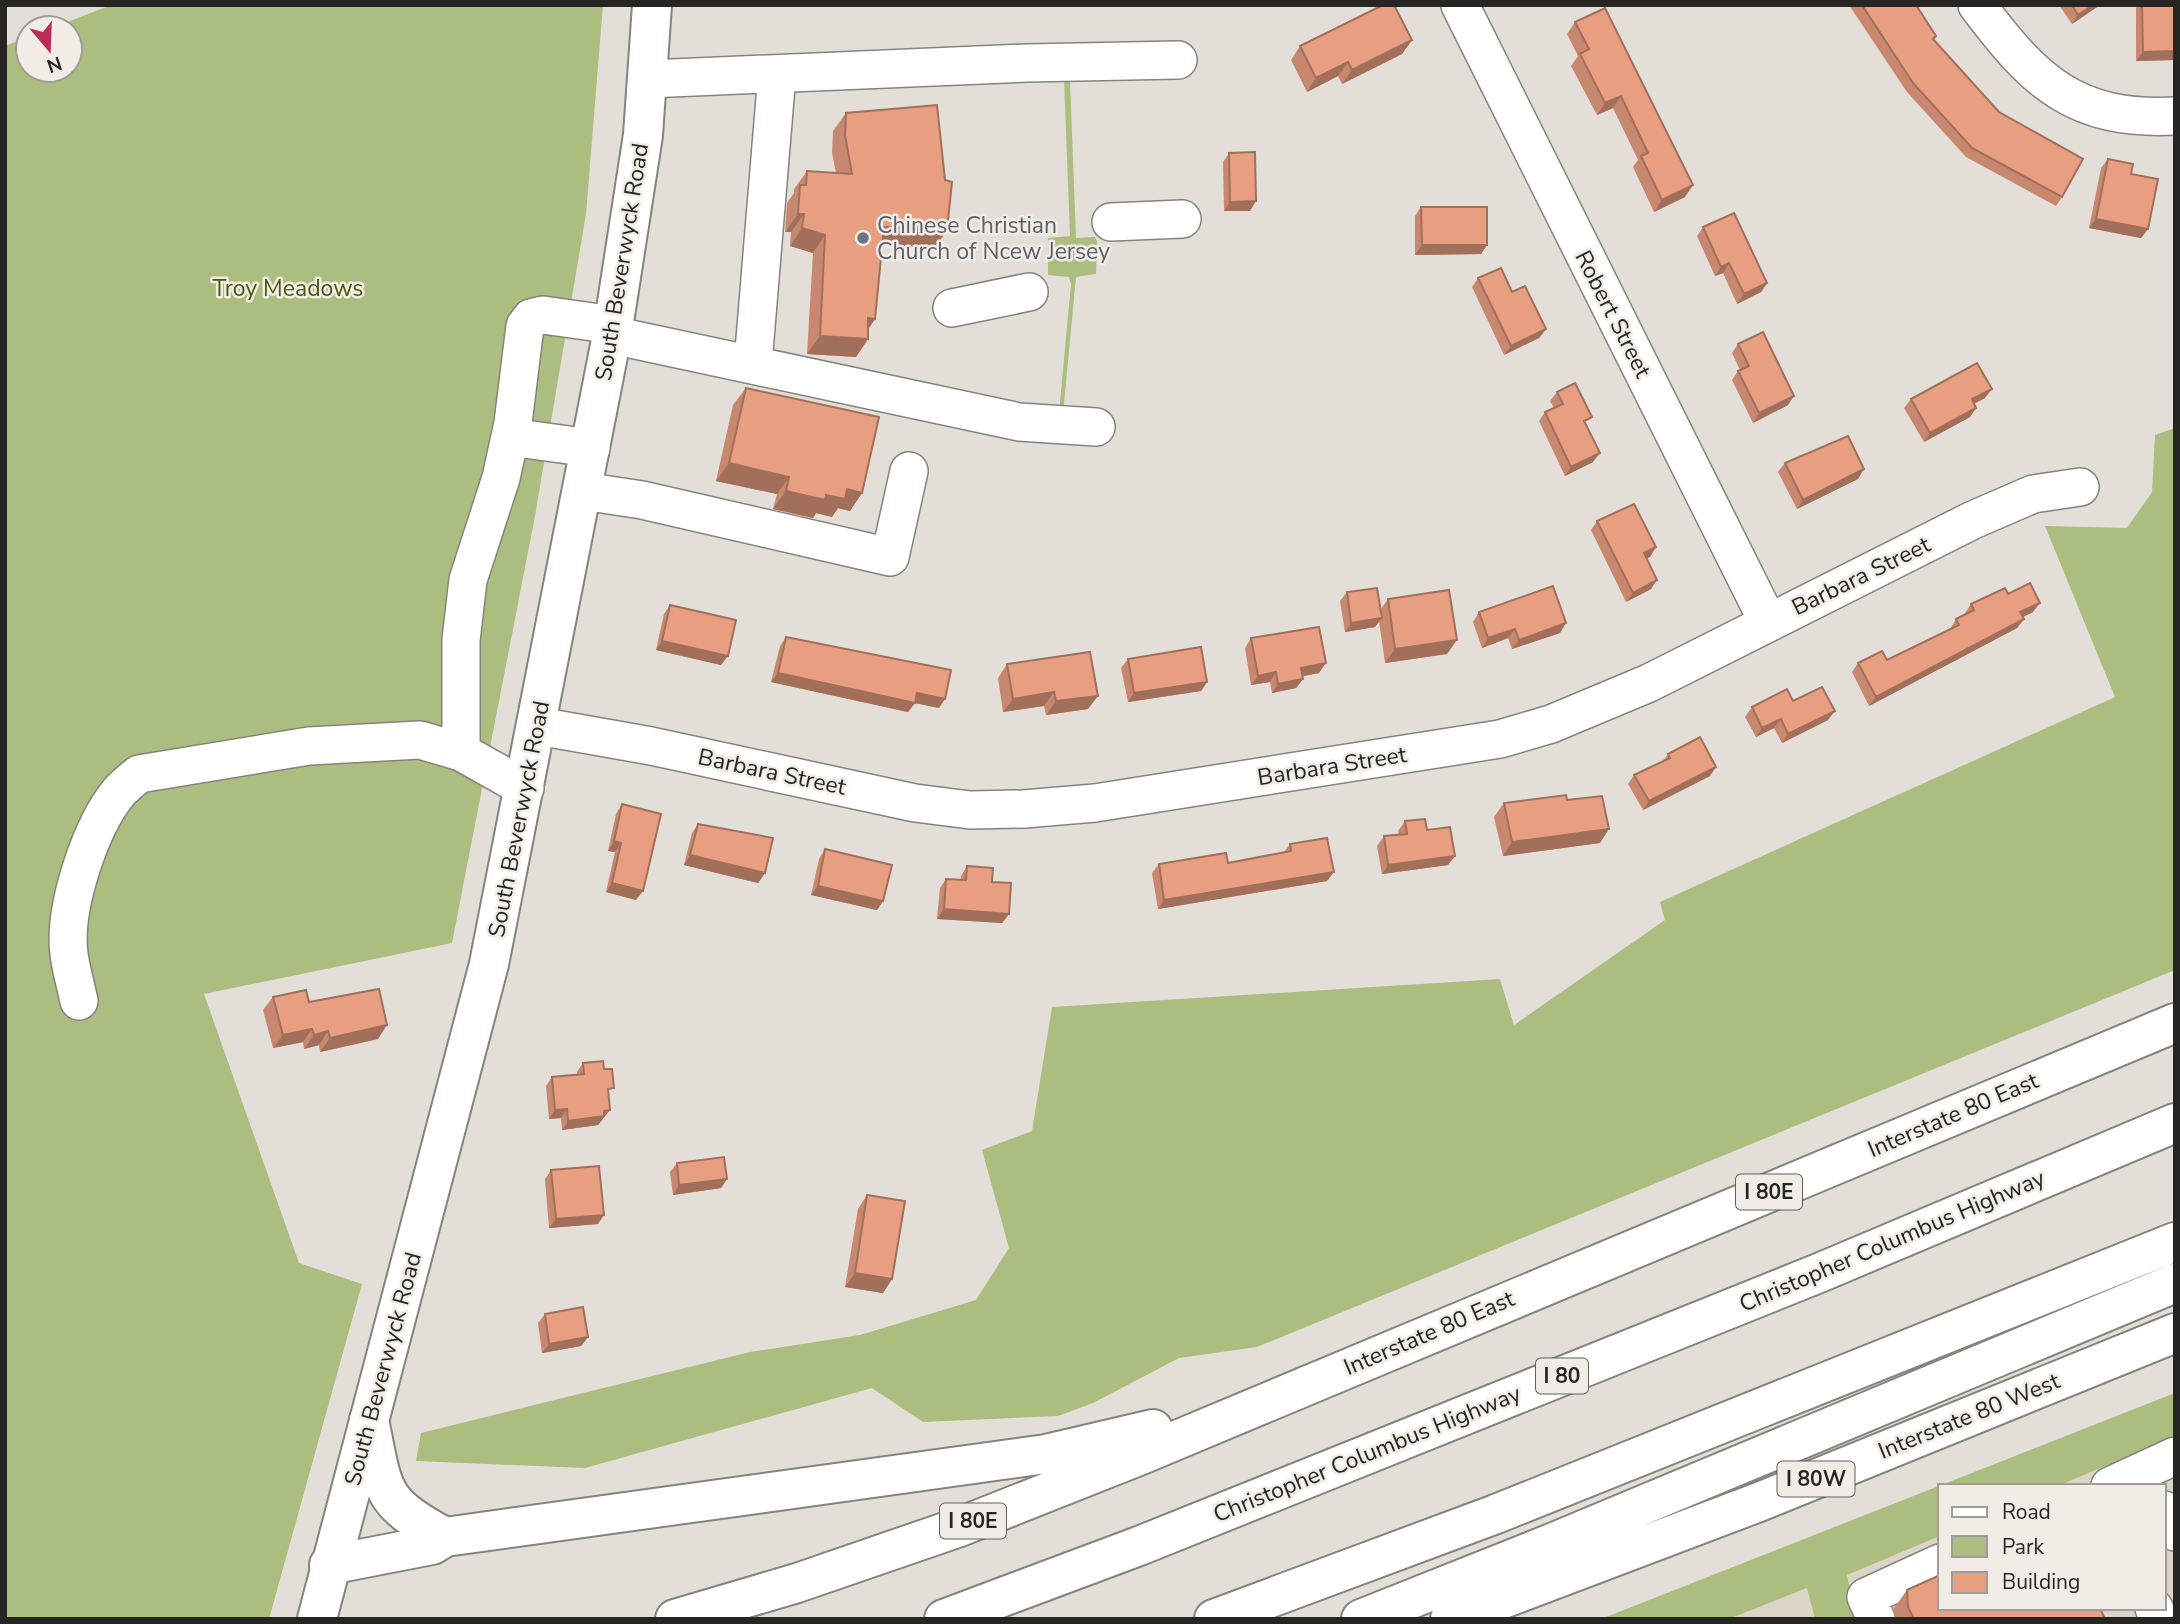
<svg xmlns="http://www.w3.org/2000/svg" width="2180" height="1624" font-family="'Nunito Sans',sans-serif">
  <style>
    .built { fill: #dcd4c6 }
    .green { fill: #abbd7f }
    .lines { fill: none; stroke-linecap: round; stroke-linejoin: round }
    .minor-casing { stroke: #86837c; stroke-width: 40 }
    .major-casing { stroke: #86837c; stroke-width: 42 }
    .highway-casing { stroke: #86837c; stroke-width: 42 }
    .minor { stroke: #fff; stroke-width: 37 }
    .major { stroke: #fff; stroke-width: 38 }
    .highway { stroke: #fff; stroke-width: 38 }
    .wall { fill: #c7886f }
    .shaded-wall { fill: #a26f5a }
    .building { fill: #e79e81; stroke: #a26f5a; stroke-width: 2 }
    .worship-dot { fill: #6b7280; stroke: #f1ece5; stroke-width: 2.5 }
    .labels { text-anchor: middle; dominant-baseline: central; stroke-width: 5; stroke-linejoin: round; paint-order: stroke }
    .shield { fill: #f1ece5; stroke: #63615c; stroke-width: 2 }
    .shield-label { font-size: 21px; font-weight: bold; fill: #262522 }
    .worship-label { font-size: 23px; fill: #5b616d; stroke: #f1ece5; text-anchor: start }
    .street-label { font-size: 23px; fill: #262522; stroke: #f1ece5 }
    .park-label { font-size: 23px; fill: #495909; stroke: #f1ece5 }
  </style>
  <rect width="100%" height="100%" fill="#e3dfd8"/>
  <!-- built -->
  <path class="built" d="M2175,1436V1619H1857L1847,1575L1940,1536V1608H2164V1486H2058Z
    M1807,1588L1815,1619H1729Z"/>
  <!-- green -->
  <path class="green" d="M111,5H603L586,214L535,516L452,943L204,994L299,1263L362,1284L269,1619H5V46L28,37V70H70V28H52Z
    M1064,79L1070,80L1076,238L1095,237L1097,241L1096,274L1076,277L1063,414L1059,413L1071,284L1069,277L1048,275V238L1070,236Z
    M2175,428V970L1257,1347L1179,1358L1093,1403L1058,1416L923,1422L872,1388L585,1468L416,1461L421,1433L750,1352L860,1335L976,1300L1009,1248L982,1150L1032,1131L1052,1007L1500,979L1514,1025L1665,920L1660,902L2115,697L2045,526L2127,528L2152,492L2155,435Z
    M2175,1393V1436L2058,1486H1940V1536L1847,1575L1857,1619H1815L1807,1588L1729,1619H1601Z"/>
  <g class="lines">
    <defs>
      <path id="minor" d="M1460,5L1768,622
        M1977,5C2034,81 2074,121 2175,116
        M648,79L1027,63L1178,60
        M1111,222L1182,219
        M952,308L1029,292
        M612,335L1019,422L1096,427
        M753,363L777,74
        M510,437L591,448
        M583,491L642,500L890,557L909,471
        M538,726L651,746L915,803L970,810L1024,809L1095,803L1500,739L1551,724L1649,683L1973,520L2033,494L2080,487
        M461,752V640L468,580L501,478L513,423L525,326L531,318L543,315L614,325
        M79,1001C76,986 71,970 69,954C63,909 90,827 119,792C124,786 132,780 139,774L309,746L420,740L461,752L525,788
        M2110,1486L2175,1456
        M2164,1510L2175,1532
        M2154,1608L2159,1619
        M1876,1619L1866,1597L1940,1563"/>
      <path id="major" d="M317,1619L489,964L612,335L643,135L652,5"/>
      <path id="highway" d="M369,1420C384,1491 378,1501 445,1537
        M329,1565L432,1545L445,1537L1046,1454L1153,1429
        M675,1619L797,1583L957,1528L1141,1455L2175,1023
        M944,1619L1139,1546L1819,1273L2175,1123
        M1214,1619L1496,1514L2175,1242
        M1361,1619L1552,1543L2175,1283
        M1450,1619L1759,1502L2175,1333"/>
    </defs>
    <!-- minor casing -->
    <use href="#minor" class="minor-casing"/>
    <!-- major casing -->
    <use href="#major" class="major-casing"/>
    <!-- highway casing -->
    <use href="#highway" class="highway-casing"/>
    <!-- minor -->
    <use href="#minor" class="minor"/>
    <!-- major -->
    <use href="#major" class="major"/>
    <!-- highway -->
    <use href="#highway" class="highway"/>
  </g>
  <!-- wall -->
  <path class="wall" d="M1849,5H1916L1934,40L2062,197L2056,206L1966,157L1907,92Z
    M2059,5H2100L2072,24Z
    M2137,5H2175V60L2136,61V7Z
    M1575,22L1685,197L1654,212L1633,167L1638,160L1613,108L1597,115L1571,66L1578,56L1567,34Z
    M1412,40L1402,54L1342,84L1338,76L1307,92L1291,60L1300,46Z
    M846,113L947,230L935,248L883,245L875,319L868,329V339L856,357L807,354L813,253L790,246L791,232H785L787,203L794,193V189L807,171L836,173L832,153L833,131Z
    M1229,153L1250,211H1224L1223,162Z
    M2108,159L2131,174L2148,229L2141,238L2089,228L2101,168Z
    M1421,207L1487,245L1481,254L1415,255V216Z
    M1703,227L1767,283L1761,292L1737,304L1723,273L1715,276L1697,236Z
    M1478,278L1512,292L1546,329L1539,338L1504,355L1472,287Z
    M1738,344L1788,405L1753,423L1732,380L1738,371L1740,370L1732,353Z
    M746,388L862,493L850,511L838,508L832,517L816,513L813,518L773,509L777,494L716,481L733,405Z
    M1557,392L1586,425L1593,462L1565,476L1539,421L1545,412L1554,408L1550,401Z
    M1985,398L1974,404L1970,417L1924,442L1904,408L1911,399Z
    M1785,463L1858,479L1797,509L1778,472Z
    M1597,521L1656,547L1650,557L1646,558L1651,589L1626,602L1591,530Z
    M1347,592L1381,609L1388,599L1447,654L1385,663L1379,621L1375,627L1345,632L1340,601Z
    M2008,594L2033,612L2023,617L2024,619L2017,628L1869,706L1852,672L1858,663L1887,660L1950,630V629L1956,619L1965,615V613L1971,604Z
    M670,605L721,665L656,650L664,614Z
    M1479,612L1560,633L1512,649L1508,638L1482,648L1473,622Z
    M786,637L939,708L915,703L908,712L771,682L780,646Z
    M1251,638L1319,673L1302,676L1303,679L1296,688L1272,693L1270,682L1251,685L1245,648Z
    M1128,659L1207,682L1201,691L1128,702L1121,668Z
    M1007,664L1088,709L1046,715L1044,706L1003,712L998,678Z
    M1793,701L1828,720L1782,743L1774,728L1756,737L1745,717L1752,707Z
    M1668,754L1710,776L1643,810L1628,784L1634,775L1662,762Z
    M1567,800L1600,843L1503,856L1494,817L1504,803Z
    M622,804L636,900L606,892L615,852L608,851L616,814Z
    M1405,821L1427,830L1448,865L1382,874L1377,846L1384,836L1399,835L1398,831Z
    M698,824L765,873L758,883L684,865L692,833Z
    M1290,844L1327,881L1158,909L1152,873L1159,864L1228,863L1284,852Z
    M825,849L883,901L877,910L811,895L819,859Z
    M967,866L992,882L1009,914L1002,923L937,919L940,888L946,879H961V876Z
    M273,997L309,1002L378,1039L320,1052L319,1045L304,1049L303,1042L273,1048L263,1010Z
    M583,1063L608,1096L603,1119L602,1120L598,1125L562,1130L561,1118L549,1119L546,1086L552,1077L577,1075V1072Z
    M677,1163L727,1179L721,1188L673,1195L670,1172Z
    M551,1170L598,1224L549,1228L545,1179Z
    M867,1195L892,1279L883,1293L845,1287L858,1209Z
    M545,1314L588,1337L581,1346L542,1353L538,1323Z
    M1907,1590L2105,1619H1895L1894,1608Z"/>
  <!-- shaded-wall -->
  <path class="shaded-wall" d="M2093,5H2100L2072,24L2078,15Z
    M1412,40L1402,54L1342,84L1352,70Z
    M2175,51V60L2136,61L2143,52Z
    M1348,62L1338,76L1307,92L1316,78Z
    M1621,96L1613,108L1597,115L1605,103Z
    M1693,185L1685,197L1654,212L1662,200Z
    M1256,201L1250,211H1224L1230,202Z
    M798,214H804L791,232H785Z
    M2096,219L2148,229L2141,238L2089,228Z
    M884,227L947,230L935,248L872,245Z
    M802,228L825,235L813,253L790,246Z
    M1422,245H1487L1481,254L1415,255Z
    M1729,263L1723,273L1715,276L1721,267Z
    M1767,283L1761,292L1737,304L1744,294Z
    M868,318L875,319L863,337Z
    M1546,329L1539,338L1504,355L1511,346Z
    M820,336L868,339L856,357L807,354Z
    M1992,389L1985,398L1965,408L1972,399Z
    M1794,396L1788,405L1753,423L1759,413Z
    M1976,408L1970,417L1924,442L1930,433Z
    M1600,453L1593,462L1565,476L1571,467Z
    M729,463L789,477L777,494L716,481Z
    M1864,469L1858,479L1797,509L1803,500Z
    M847,489L862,493L850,511L838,508L832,517L816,513L813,518L773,509L786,491L826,495Z
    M1656,547L1650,557L1637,563L1644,553Z
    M1657,580L1651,589L1626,602L1633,593Z
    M2040,603L2033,612L2014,621L2020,612Z
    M1382,618L1375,627L1345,632L1351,623Z
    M2024,619L2017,628L1869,706L1876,697Z
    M1566,623L1560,633L1512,649L1519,640Z
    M1515,629L1508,638L1482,648L1488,638Z
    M1457,640L1447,654L1385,663L1395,649Z
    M662,641L728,656L721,665L656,650Z
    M1326,663L1319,673L1295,678L1301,668Z
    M1276,672L1270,682L1251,685L1258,676Z
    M778,673L915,703L908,712L771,682Z
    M1303,679L1296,688L1272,693L1278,684Z
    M1207,682L1201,691L1128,702L1134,693Z
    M1054,692L1044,706L1003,712L1013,699Z
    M917,693L945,699L939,708L910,702Z
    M1098,696L1088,709L1046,715L1056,701Z
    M1835,711L1828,720L1782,743L1788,734Z
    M1781,719L1774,728L1756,737L1762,728Z
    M1716,767L1710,776L1643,810L1649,801Z
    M1609,829L1600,843L1503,856L1512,842Z
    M614,841L621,843L615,852L608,851Z
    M690,855L765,873L758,883L684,865Z
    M1455,856L1448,865L1382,874L1388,865Z
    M1334,872L1327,881L1158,909L1164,900Z
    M612,883L643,891L636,900L606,892Z
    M818,886L883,901L877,910L811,895Z
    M944,909L1009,914L1002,923L937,919Z
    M387,1025L378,1039L320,1052L330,1038Z
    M312,1029L303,1042L273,1048L283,1035Z
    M328,1031L319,1045L304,1049L314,1035Z
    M567,1109L561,1118L549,1119L555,1110Z
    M610,1110L598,1125L562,1130L568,1121Z
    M727,1179L721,1188L673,1195L679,1185Z
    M604,1215L598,1224L549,1228L556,1219Z
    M855,1273L892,1279L883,1293L845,1287Z
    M588,1337L581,1346L542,1353L549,1344Z"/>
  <!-- building -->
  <path class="building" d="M1383,5H1394L1412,40L1352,70L1348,62L1316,78L1300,46Z
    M1862,5H1916L1936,36L1933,39L1999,112L2083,159L2062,197L1972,148L1913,83Z
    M2072,5H2093L2078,15Z
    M2142,5H2175V51L2143,52Z
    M1605,8L1693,185L1662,200L1641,156L1648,153L1621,96L1605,103L1580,54L1589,49L1575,22Z
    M937,105L945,180L952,182L947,230L884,227L875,319L868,318V339L820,336L825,235L802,228L804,214H798L800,185H806L807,171L852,174L845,135L846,113Z
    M1255,152L1256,201L1230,202L1229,153Z
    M2108,159L2133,164L2131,174L2158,179L2148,229L2096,219Z
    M1421,207H1487V245H1422Z
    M1734,213L1767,283L1744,294L1729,263L1721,267L1703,227Z
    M1501,268L1512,292L1525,286L1546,329L1511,346L1478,278Z
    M1763,332L1794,396L1759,413L1738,371L1749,366L1738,344Z
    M1977,363L1992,389L1972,399L1976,408L1930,433L1911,399Z
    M1575,383L1592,417L1584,421L1600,453L1571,467L1545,412L1563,404L1557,392Z
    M746,388L879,417L862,493L847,489L845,499L826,495L825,500L786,491L789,477L729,463Z
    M1848,436L1864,469L1803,500L1785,463Z
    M1634,504L1656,547L1644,553L1657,580L1633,593L1597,521Z
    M2030,583L2040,603L2020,612L2024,619L1876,697L1858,663L1882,651L1887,660L1959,625L1956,619L1974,610L1971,604L2005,588L2008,594Z
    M1553,586L1566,623L1519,640L1515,629L1488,638L1479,612Z
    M1377,588L1382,618L1351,623L1347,592Z
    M1449,590L1457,640L1395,649L1388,599Z
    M670,605L736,620L728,656L662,641Z
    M1319,627L1326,663L1301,668L1303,679L1278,684L1276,672L1258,676L1251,638Z
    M786,637L951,670L945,699L917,693L915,703L778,673Z
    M1201,647L1207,682L1134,693L1128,659Z
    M1090,652L1098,696L1056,701L1054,692L1013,699L1007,664Z
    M1822,687L1835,711L1788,734L1781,719L1762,728L1752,707L1787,689L1793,701Z
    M1700,737L1716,767L1649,801L1634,775L1670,758L1668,754Z
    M1566,795L1567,800L1602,796L1609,829L1512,842L1504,803Z
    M622,804L661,814L643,891L612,883L621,843L614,841Z
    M1425,819L1427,830L1450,827L1455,856L1388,865L1384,836L1407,834L1405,821Z
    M698,824L773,838L765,873L690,855Z
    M1327,838L1334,872L1164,900L1159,864L1226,853L1228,863L1291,851L1290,844Z
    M825,849L892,865L883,901L818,886Z
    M967,866L993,868L992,882L1011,883L1009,914L944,909L946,879L966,880Z
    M379,989L387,1025L330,1038L328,1031L314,1035L312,1029L283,1035L273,997L306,990L309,1002Z
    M603,1061L604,1069H612L614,1088L608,1089L610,1110L604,1111V1116L568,1121L567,1109L555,1110L552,1077L584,1074L583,1063Z
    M724,1157L727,1179L679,1185L677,1163Z
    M599,1166L604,1215L556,1219L551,1170Z
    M867,1195L905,1201L892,1279L855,1273Z
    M583,1307L588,1337L549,1344L545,1314Z
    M1940,1575V1608H2100L2105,1619H1914L1908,1607L1907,1590Z"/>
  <!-- markers -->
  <circle class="worship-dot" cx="863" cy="238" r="7"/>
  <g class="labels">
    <!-- shield labels -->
    <g class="shield">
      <rect x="1736" y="1174.5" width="66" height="35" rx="5"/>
      <rect x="1536" y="1358.5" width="52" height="35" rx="5"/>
      <rect x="1777.5" y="1461.5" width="77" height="35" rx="5"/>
      <rect x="940" y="1503.5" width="66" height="35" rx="5"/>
    </g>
    <g class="shield-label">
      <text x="1769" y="1192">I 80E</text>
      <text x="1562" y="1376">I 80</text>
      <text x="1816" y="1479">I 80W</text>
      <text x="973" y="1521">I 80E</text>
    </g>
    <!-- worship labels -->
    <g class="worship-label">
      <text x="877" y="225">Chinese Christian<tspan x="877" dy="26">Church of Ncew Jersey</tspan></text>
    </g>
    <!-- street labels -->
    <g class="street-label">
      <text transform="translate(622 262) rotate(-81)">South Beverwyck Road</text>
      <text transform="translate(1613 314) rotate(63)">Robert Street</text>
      <text transform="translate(1861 576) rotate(-26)">Barbara Street</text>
      <text transform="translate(1332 766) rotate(-9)">Barbara Street</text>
      <text transform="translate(772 772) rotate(12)">Barbara Street</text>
      <text transform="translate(519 819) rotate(-79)">South Beverwyck Road</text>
      <text transform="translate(1953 1115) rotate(-23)">Interstate 80 East</text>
      <text transform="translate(1892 1241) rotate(-23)">Christopher Columbus Highway</text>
      <text transform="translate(1429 1333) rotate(-23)">Interstate 80 East</text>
      <text transform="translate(383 1369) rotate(-75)">South Beverwyck Road</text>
      <text transform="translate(1969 1416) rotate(-22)">Interstate 80 West</text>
      <text transform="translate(1367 1454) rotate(-22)">Christopher Columbus Highway</text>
    </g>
    <!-- park labels -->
    <g class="park-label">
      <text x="288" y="288">Troy Meadows</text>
    </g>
  </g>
  <!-- border -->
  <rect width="2180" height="1624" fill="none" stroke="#262522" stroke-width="14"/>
  <!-- legend -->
  <rect x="1938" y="1484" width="228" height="126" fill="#f1ece5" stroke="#a09c97" stroke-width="2"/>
  <rect x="1952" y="1507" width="35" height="10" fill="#ffffff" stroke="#a09c97" stroke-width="2"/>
  <text x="2002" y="1519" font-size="21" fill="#262522">Road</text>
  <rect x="1952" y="1536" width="35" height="21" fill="#abbd7f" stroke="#a09c97" stroke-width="2"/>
  <text x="2002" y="1554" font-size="21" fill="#262522">Park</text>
  <rect x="1952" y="1572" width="35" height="21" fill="#e79e81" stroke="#a09c97" stroke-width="2"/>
  <text x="2002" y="1589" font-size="21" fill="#262522">Building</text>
  <!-- north arrow -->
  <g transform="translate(49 49) rotate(161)"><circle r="33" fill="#f1ece5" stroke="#a09c97" stroke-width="2"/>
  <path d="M0-5L12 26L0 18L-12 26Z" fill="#ba2c5a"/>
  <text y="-10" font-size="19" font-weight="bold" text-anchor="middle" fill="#262522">N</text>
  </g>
</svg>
